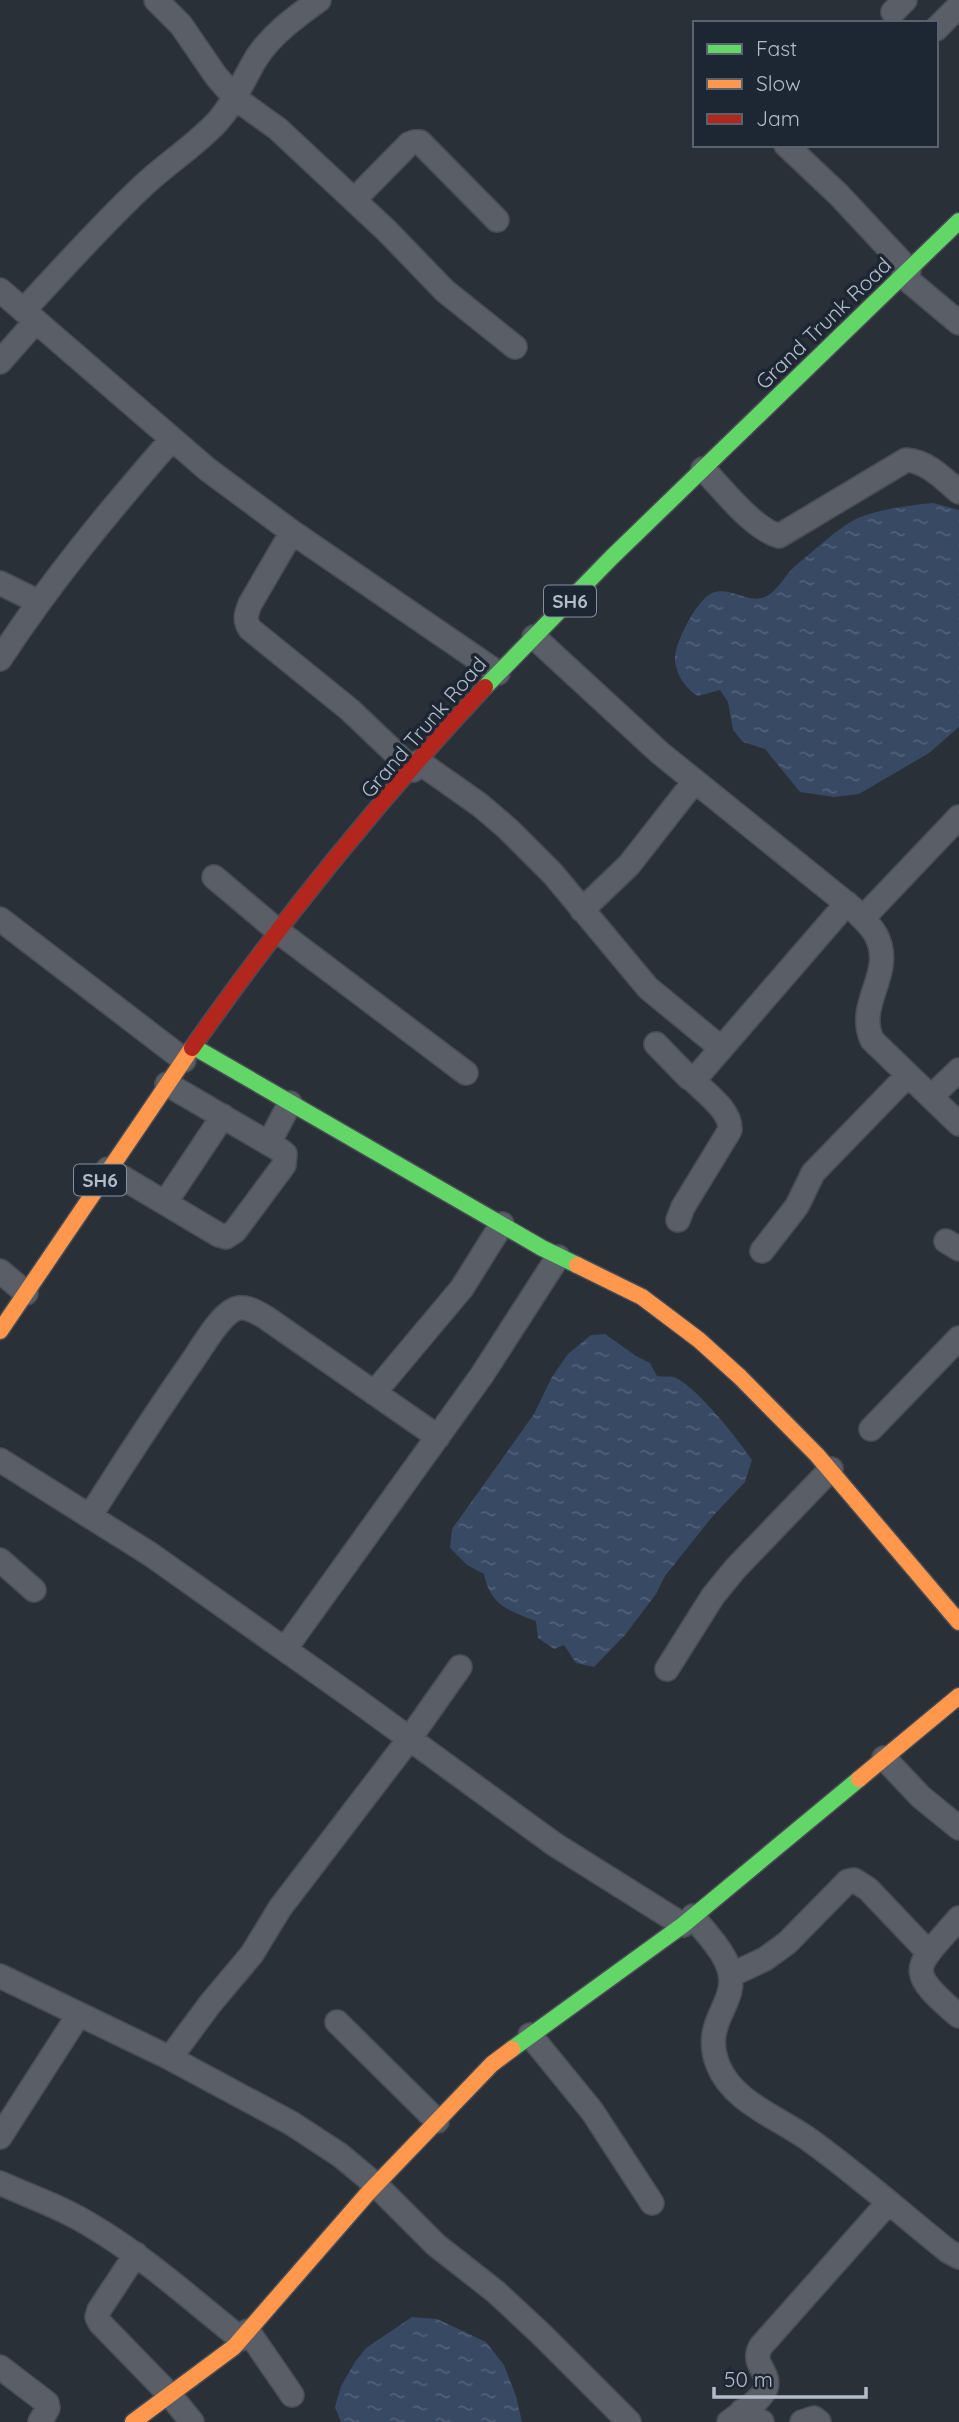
<svg xmlns="http://www.w3.org/2000/svg" width="959" height="2422" font-family="Quicksand,sans-serif">
  <style>
    .water { fill: url(#water-ripples) }
    .lines { fill: none; stroke-linecap: round; stroke-linejoin: round }
    .street-casing { stroke: #484c53; stroke-width: 26 }
    .fast-casing { stroke: #484c53; stroke-width: 19 }
    .slow-casing { stroke: #484c53; stroke-width: 19 }
    .jam-casing { stroke: #484c53; stroke-width: 19 }
    .street { stroke: #5a5e66; stroke-width: 23 }
    .fast { stroke: #63d668; stroke-width: 16 }
    .slow { stroke: #ff974d; stroke-width: 16 }
    .jam { stroke: #b3261e; stroke-width: 16 }
    .labels { text-anchor: middle; dominant-baseline: central; stroke-width: 7; stroke-linejoin: round; paint-order: stroke }
    .shield { fill: #1d2633; stroke: #878f9c; stroke-width: 2 }
    .shield-label { font-size: 19px; font-weight: bold; fill: #b4bcc9 }
    .street-label { font-size: 21px; fill: #b4bcc9; stroke: #1d2633 }
  </style>
  <defs>
    <pattern id="water-ripples" width="26" height="14" patternUnits="userSpaceOnUse" patternTransform="scale(1.75)"><rect width="26" height="14" fill="#384963"/><path d="M2 4q2-2 4 0t4 0M15 11q2-2 4 0t4 0" fill="none" stroke="#526178"/></pattern>
  </defs>
  <rect width="100%" height="100%" fill="#2a3038"/>
  <!-- water -->
  <path class="water" d="M933,503L959,510V727L929,753L859,794L834,797L800,792L765,749L743,742L733,730L728,702L720,690L698,696C685,688 677,676 675,661C673,646 696,600 712,593C730,586 747,604 765,597C777,592 785,575 795,566C814,551 833,532 854,520C873,510 912,505 933,503Z
    M605,1334L636,1356L650,1363L657,1376C662,1377 669,1376 674,1377C695,1385 739,1440 752,1460L745,1482L712,1517L665,1576L656,1594L625,1635L594,1667L576,1663L564,1645L554,1649L538,1638L536,1621C509,1611 490,1605 484,1574L467,1565L450,1548L452,1529L534,1414L552,1377L568,1354L591,1335Z
    M412,2317L437,2319L486,2342L504,2365L516,2396L522,2422H341L335,2407L341,2386L355,2362L366,2348Z"/>
  <g class="lines">
    <defs>
      <path id="street" d="M156,0L181,25L216,76L235,98L278,129L387,231L445,291L515,347
        M893,12L905,0
        M936,29L959,6
        M786,145L839,195L909,270
        M354,200L409,144L414,142H420L497,220
        M903,276L959,323
        M0,290L207,469L292,532L498,673
        M24,310C64,267 103,223 146,183C169,162 197,144 218,121C235,102 244,78 257,57C273,33 296,17 319,0
        M0,362L36,321
        M703,469C723,489 752,528 779,536L906,460C927,461 944,479 959,492
        M292,532L250,604C246,614 244,620 250,629L350,710L413,770
        M0,583L39,602
        M534,637L660,753L851,907C860,916 870,924 876,935C896,973 855,1003 872,1040L959,1124
        M0,659C51,581 110,510 171,440
        M419,762L480,805L508,829L553,874L648,988L721,1048
        M214,877L279,932L466,1073
        M582,910L629,865L694,782
        M863,918L959,817
        M0,919L184,1060
        M656,1044L689,1078L694,1080L847,903
        M931,1097L959,1070
        M269,1143L290,1103
        M108,1169L219,1235L226,1237L235,1231L284,1165L285,1154L280,1150L167,1084
        M165,1203L223,1116
        M678,1220L683,1207L730,1130C731,1110 705,1093 693,1080
        M946,1241L959,1249
        M762,1251L797,1206L813,1173L908,1075
        M0,1271L26,1293
        M374,1393L462,1288L502,1224
        M871,1429L959,1338
        M0,1460L150,1554L355,1699L554,1844L683,1925
        M90,1516C123,1464 156,1413 191,1363C201,1349 219,1316 235,1309C246,1305 256,1312 265,1317L438,1437
        M0,1560L34,1590
        M285,1649L482,1375L558,1257
        M667,1669L713,1596L735,1569L831,1469
        M884,1758L921,1797L959,1828
        M693,1916C705,1933 726,1952 730,1973C737,2005 701,2022 718,2065C733,2103 780,2118 811,2141C858,2175 902,2214 948,2251L959,2257
        M959,1918C916,1968 902,1968 959,2016
        M731,1975L765,1959L787,1943L841,1888L848,1881L854,1880L868,1889L929,1953
        M0,1976L170,2058L291,2123L340,2155L376,2185L436,2245L496,2292L541,2334L629,2422
        M337,2022L437,2121
        M530,2035L592,2111L652,2203
        M170,2058L210,2004L252,1954L280,1908L410,1738L460,1667
        M0,2137L79,2014
        M0,2183C31,2197 64,2208 92,2226C146,2258 192,2300 241,2339
        M136,2254L99,2310L97,2317L100,2323L170,2395L192,2422
        M248,2331L292,2395
        M0,2367L47,2403L48,2408L40,2422
        M742,2411L762,2422
        M729,2422C740,2413 761,2401 766,2388C771,2372 750,2364 761,2346L888,2203
        M802,2422L814,2418L819,2422"/>
      <path id="fast" d="M485,687L612,557L959,221
        M194,1047L542,1248L577,1265
        M512,2049L683,1925L859,1779"/>
      <path id="slow" d="M577,1265L642,1297L699,1340L740,1377L817,1455L959,1622
        M0,1331L192,1048
        M859,1779L959,1696
        M133,2422L234,2347L368,2193L492,2064L512,2049"/>
      <path id="jam" d="M192,1048C281,921 379,800 485,687"/>
    </defs>
    <!-- street casing -->
    <use href="#street" class="street-casing"/>
    <!-- fast casing -->
    <use href="#fast" class="fast-casing"/>
    <!-- slow casing -->
    <use href="#slow" class="slow-casing"/>
    <!-- jam casing -->
    <use href="#jam" class="jam-casing"/>
    <!-- street -->
    <use href="#street" class="street"/>
    <!-- fast -->
    <use href="#fast" class="fast"/>
    <!-- slow -->
    <use href="#slow" class="slow"/>
    <!-- jam -->
    <use href="#jam" class="jam"/>
  </g>
  <g class="labels">
    <!-- shield labels -->
    <g class="shield">
      <rect x="544" y="585.5" width="52" height="31" rx="5"/>
      <rect x="74" y="1164.5" width="52" height="31" rx="5"/>
    </g>
    <g class="shield-label">
      <text x="570" y="601">SH6</text>
      <text x="100" y="1180">SH6</text>
    </g>
    <!-- street labels -->
    <g class="street-label">
      <text transform="translate(823 323) rotate(-44)">Grand Trunk Road</text>
      <text transform="translate(423 727) rotate(-49)">Grand Trunk Road</text>
    </g>
  </g>
  <!-- legend -->
  <rect x="693" y="21" width="245" height="126" fill="#1d2633" stroke="#59626f" stroke-width="2"/>
  <rect x="707" y="44" width="35" height="10" fill="#63d668" stroke="#59626f" stroke-width="2"/>
  <text x="756" y="56" font-size="21" fill="#b4bcc9">Fast</text>
  <rect x="707" y="79" width="35" height="10" fill="#ff974d" stroke="#59626f" stroke-width="2"/>
  <text x="756" y="91" font-size="21" fill="#b4bcc9">Slow</text>
  <rect x="707" y="114" width="35" height="10" fill="#b3261e" stroke="#59626f" stroke-width="2"/>
  <text x="756" y="126" font-size="21" fill="#b4bcc9">Jam</text>
  <!-- scale -->
  <path d="M714 2387v10h152v-10" fill="none" stroke="#b4bcc9" stroke-width="3.5"/>
  <text x="724" y="2387" font-size="21" fill="#b4bcc9" stroke="#1d2633" stroke-width="5" paint-order="stroke">50 m</text>
</svg>
